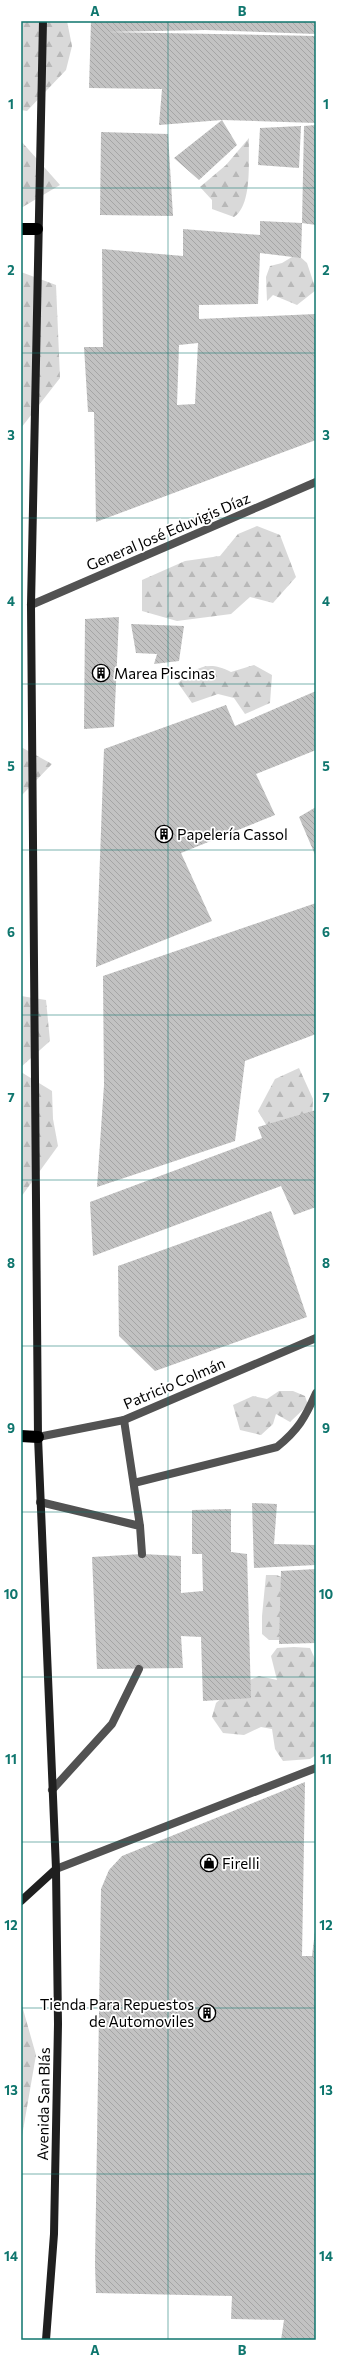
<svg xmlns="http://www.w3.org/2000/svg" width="337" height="2361" font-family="Commissioner,sans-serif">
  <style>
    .forest { fill: url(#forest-firs) }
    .building { fill: url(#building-back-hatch); fill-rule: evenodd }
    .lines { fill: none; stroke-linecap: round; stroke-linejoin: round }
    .lane { stroke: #525252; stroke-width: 8 }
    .street { stroke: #525252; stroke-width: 8 }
    .secondary { stroke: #1f1f1f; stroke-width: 8 }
    .highway { stroke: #000; stroke-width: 12 }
    .grid { fill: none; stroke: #0f766e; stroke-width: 1; stroke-opacity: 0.55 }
    .labels { text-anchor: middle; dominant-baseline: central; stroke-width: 3.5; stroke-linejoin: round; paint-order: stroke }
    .street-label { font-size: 15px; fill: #000; stroke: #fff }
    .poi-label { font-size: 15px; fill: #000; stroke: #fff; text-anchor: start }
    .neatline { fill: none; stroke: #0f766e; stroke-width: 1.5 }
    .grid-label { font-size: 13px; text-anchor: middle; font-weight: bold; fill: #0f766e }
  </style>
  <defs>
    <pattern id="forest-firs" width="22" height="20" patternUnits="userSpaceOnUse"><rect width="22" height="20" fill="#d9d9d9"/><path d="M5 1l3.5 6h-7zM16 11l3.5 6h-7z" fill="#b8b8b8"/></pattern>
    <pattern id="building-back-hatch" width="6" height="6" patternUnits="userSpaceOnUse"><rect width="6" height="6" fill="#c2c2c2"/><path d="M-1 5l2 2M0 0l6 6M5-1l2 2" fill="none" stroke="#a5a5a5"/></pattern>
  </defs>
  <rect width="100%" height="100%" fill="#fff"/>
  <!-- forest -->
  <path class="forest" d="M21,21H67L72,46L66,70L27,111L21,110Z
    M249,138C248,160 253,204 234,217L212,209V200L200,187L226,165Z
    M21,141L60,185L21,208Z
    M297,254L307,263L316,290L297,305L273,295L267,301L266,277L270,266L282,263Z
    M21,272L56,285L60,378L21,428Z
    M257,526L280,535L296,577L273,603L250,597L231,614L177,621L142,611V580L185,561L220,556L238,534Z
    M254,665L272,675L270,703L245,714L234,698L218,694L192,703L178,683C196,667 208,660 231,672Z
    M21,747L52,764L21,796Z
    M21,996L46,1000L50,1041L21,1067Z
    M299,1068L313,1099L312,1123L268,1128L258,1111L275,1079Z
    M21,1072L52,1091L53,1119L58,1146L21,1197Z
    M279,1391H293L305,1396L308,1405L290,1422L276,1414L273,1424L261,1435L240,1430L233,1405L253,1396L267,1399Z
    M266,1575H277L283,1578L281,1640H269L262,1634V1616Z
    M294,1647L310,1648L316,1661V1755L310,1759L283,1761L275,1749L272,1729L261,1727L244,1735L223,1733L212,1717L216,1703L234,1687L259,1676L277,1680L271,1656L277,1648Z
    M21,2002L36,2055L21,2142Z"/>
  <!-- building -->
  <path class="building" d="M91,21H316V34L205,30L107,32L316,36V123L222,120L159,125L162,89L89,88Z
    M222,120L237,145L199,180L174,158Z
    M316,125V225L302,223L304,126Z
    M301,126L299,168L258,165L260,128Z
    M101,132L168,134L173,216L100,215Z
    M260,221L302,223L301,258L260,253L258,304L199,305V319L316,314V440L96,522L94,412H88L84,347H103L102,249L183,256V229L260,235ZM198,343L195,404L177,405L179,345Z
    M119,617L114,727L84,729L85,619Z
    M131,624L184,626L179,661L154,664L157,654L136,653Z
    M316,691V750L256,774L275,815L181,853L212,921L96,967L104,749L226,705L235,726Z
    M316,807V857L299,817Z
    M316,903V1034L245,1061L235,1141L97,1187L104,1085L103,976Z
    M316,1110V1207L294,1215L281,1186L93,1256L90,1202L262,1138L258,1127Z
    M271,1211L307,1317L155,1371L119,1336L118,1266Z
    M252,1503L277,1504L274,1544L316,1545V1565L254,1568Z
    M231,1509V1552L247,1554L251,1698L203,1701L201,1637L181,1636L183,1668L97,1669L92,1557L142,1554L181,1556V1593L203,1591L202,1554H192V1510Z
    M316,1569V1643L279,1644L281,1571Z
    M305,1782L302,1956H312L316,1923V2340H281L284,2320L231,2319L232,2296L96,2293L95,2265L101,1889L109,1870L122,1856Z"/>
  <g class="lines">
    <!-- lane -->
    <path class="lane" d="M124,1420L140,1526L142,1554
      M134,1483L277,1447C298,1430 305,1418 316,1393
      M40,1502L140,1526
      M52,1790L112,1724L139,1669"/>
    <!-- street -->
    <path class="street" d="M31,605L316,482
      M38,1437L124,1420L316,1338
      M56,1869L316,1768"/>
    <!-- secondary -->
    <path class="secondary" d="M43,21L31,605L38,1437L56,1869L58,2024L54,2234L46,2340
      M21,1901L56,1869"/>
    <!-- highway -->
    <path class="highway" d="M21,229H37
      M21,1436L38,1437"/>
  </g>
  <!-- grid -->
  <path class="grid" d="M168,21V2340M21,188H316M21,353H316M21,518H316M21,684H316M21,850H316M21,1015H316M21,1180H316M21,1346H316M21,1512H316M21,1677H316M21,1842H316M21,2008H316M21,2174H316"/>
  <!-- icons -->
  <defs>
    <symbol id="building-ring" viewBox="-11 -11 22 22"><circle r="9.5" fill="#fff" stroke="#000" stroke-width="1.5"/><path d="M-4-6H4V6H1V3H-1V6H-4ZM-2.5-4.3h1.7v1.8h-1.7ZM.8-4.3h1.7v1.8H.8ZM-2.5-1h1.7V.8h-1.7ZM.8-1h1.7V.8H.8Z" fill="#000"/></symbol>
    <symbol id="shop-ring" viewBox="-11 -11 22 22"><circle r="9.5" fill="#fff" stroke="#000" stroke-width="1.5"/><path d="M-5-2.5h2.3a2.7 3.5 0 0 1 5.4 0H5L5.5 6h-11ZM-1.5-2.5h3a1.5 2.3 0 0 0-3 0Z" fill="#000"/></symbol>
  </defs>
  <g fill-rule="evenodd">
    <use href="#building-ring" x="91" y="663" width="20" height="20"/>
    <use href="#building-ring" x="154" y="824" width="20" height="20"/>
    <use href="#shop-ring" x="199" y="1853" width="20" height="20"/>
    <use href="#building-ring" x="197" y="2003" width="20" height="20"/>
  </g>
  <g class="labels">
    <!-- street labels -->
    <g class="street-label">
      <text transform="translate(168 531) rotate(-23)">General José Eduvigis Díaz</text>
      <text transform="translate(174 1383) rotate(-23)">Patricio Colmán</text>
      <text transform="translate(43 2104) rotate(-89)">Avenida San Blás</text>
    </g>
    <!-- poi labels -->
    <g class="poi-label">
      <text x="114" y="673">Marea Piscinas</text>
      <text x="177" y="834">Papelería Cassol</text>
      <text x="222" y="1863">Firelli</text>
      <text x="194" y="2004" text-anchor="end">Tienda Para Repuestos<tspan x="194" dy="17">de Automoviles</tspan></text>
    </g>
  </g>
  <!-- border -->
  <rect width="337" height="2361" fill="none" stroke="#ffffff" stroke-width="44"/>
  <rect x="22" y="22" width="293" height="2317" class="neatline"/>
  <g class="grid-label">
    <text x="95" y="16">A</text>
    <text x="242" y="16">B</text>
    <text x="11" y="109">1</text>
    <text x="326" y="109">1</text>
    <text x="11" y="275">2</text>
    <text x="326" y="275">2</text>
    <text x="11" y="440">3</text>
    <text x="326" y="440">3</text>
    <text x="11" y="606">4</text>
    <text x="326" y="606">4</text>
    <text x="11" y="771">5</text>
    <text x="326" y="771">5</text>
    <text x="11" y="937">6</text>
    <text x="326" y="937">6</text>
    <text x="11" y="1102">7</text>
    <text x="326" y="1102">7</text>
    <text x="11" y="1268">8</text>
    <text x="326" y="1268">8</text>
    <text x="11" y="1433">9</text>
    <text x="326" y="1433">9</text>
    <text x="11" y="1599">10</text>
    <text x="326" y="1599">10</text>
    <text x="11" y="1764">11</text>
    <text x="326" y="1764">11</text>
    <text x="11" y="1930">12</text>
    <text x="326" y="1930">12</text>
    <text x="11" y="2095">13</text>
    <text x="326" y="2095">13</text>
    <text x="11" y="2261">14</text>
    <text x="326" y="2261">14</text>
    <text x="95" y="2355">A</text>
    <text x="242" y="2355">B</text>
  </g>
</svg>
